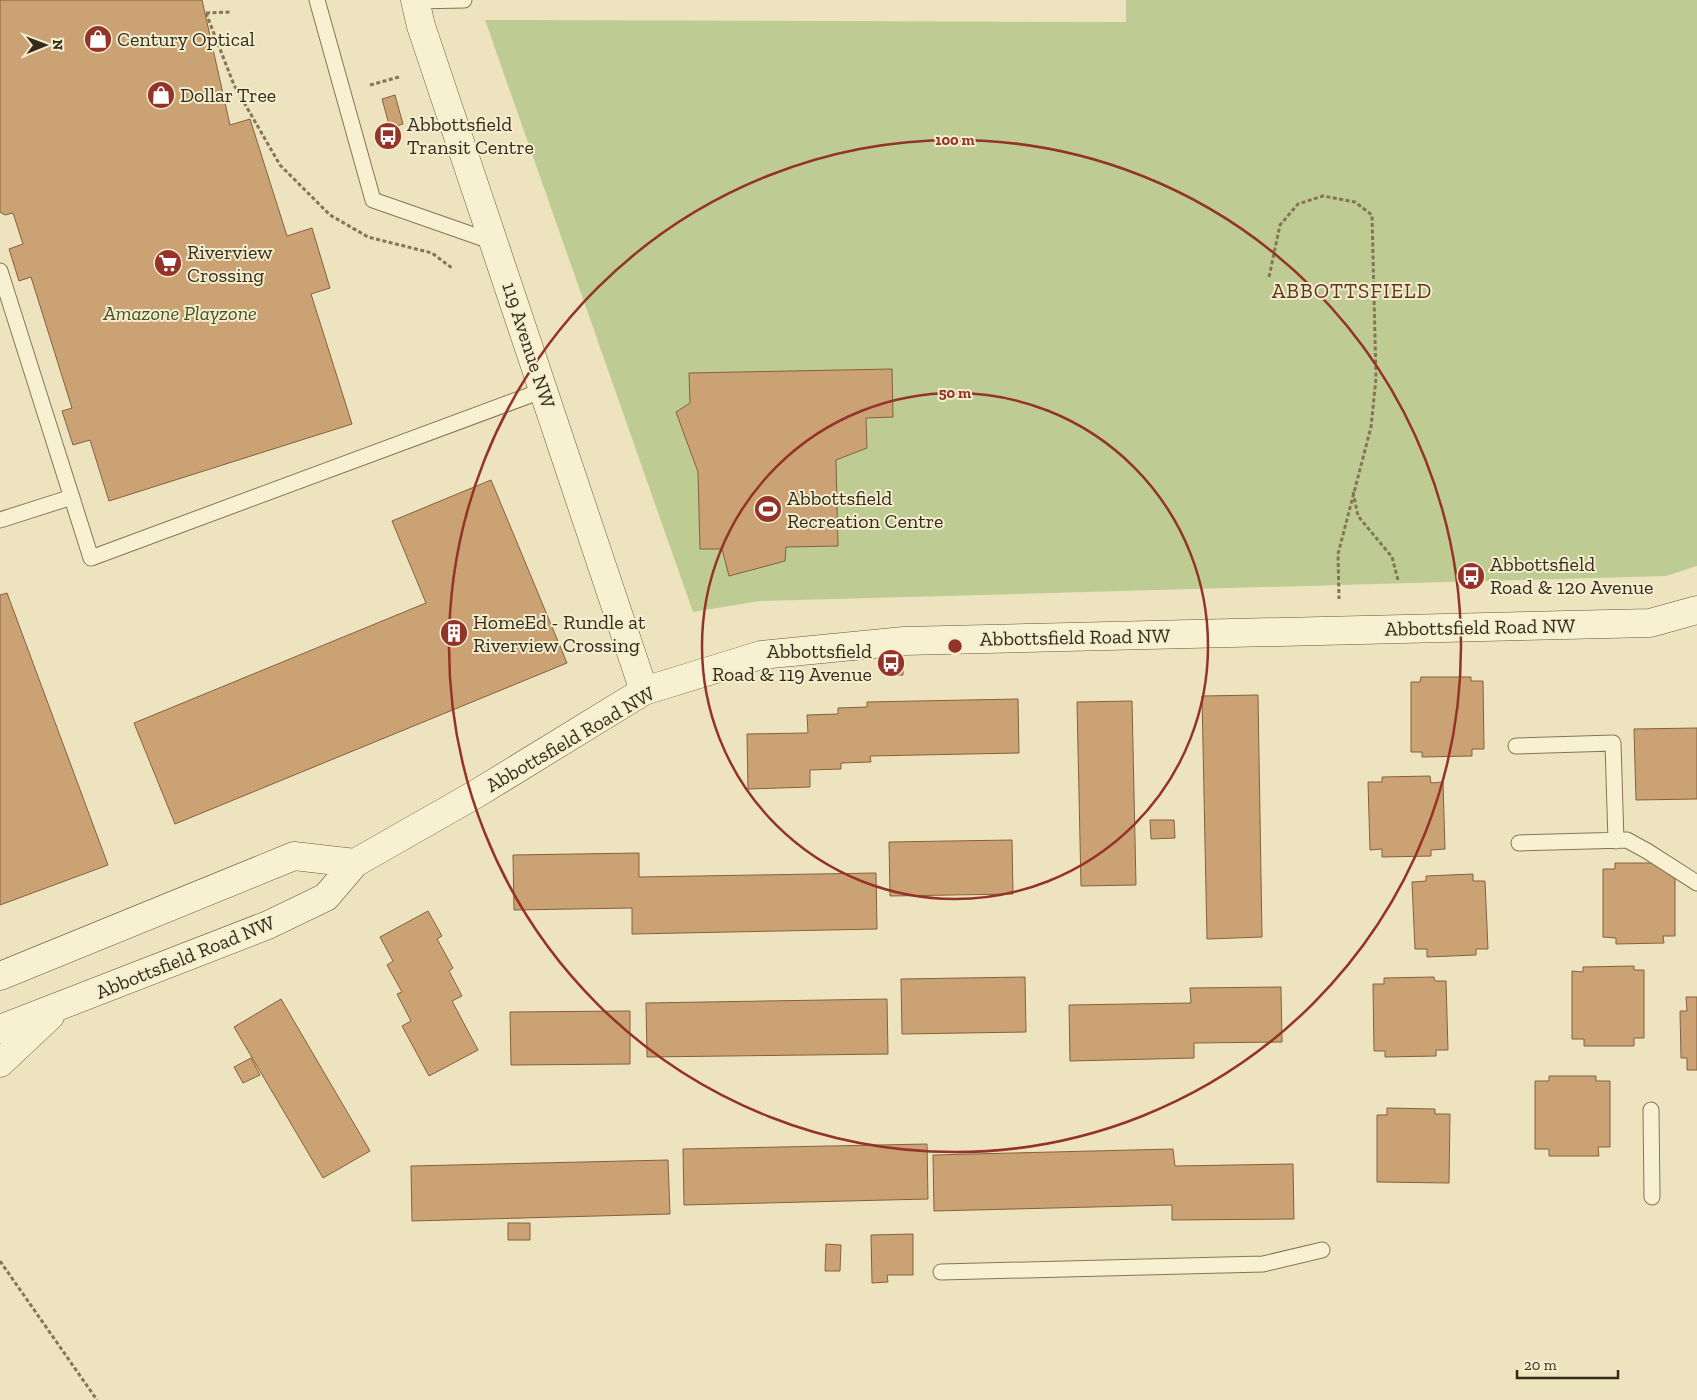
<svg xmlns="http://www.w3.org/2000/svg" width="1697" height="1400" font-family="'Zilla Slab',serif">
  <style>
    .green { fill: #becb93 }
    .building { fill: #cba274; stroke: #84613d }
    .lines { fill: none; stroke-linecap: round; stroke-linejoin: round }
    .lane-casing { stroke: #857557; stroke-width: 17 }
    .secondary-casing { stroke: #67563b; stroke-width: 29 }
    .path { stroke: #857557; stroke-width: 3; stroke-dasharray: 4 2.5; stroke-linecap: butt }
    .lane { stroke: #f8f1d1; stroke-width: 15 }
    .secondary { stroke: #f8f1d1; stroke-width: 28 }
    .ring { fill: none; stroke: #943328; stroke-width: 2.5 }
    .labels { text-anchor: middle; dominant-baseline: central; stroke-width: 4; stroke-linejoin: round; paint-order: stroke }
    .poi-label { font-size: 20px; fill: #352b1c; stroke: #f5eece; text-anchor: start }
    .park-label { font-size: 20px; font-style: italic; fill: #405123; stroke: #f5eece }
    .street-label { font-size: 20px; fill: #352b1c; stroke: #f5eece }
    .neighbourhood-label { font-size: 21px; letter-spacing: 1px; fill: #61321c; stroke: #f5eece }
    .centre { fill: #943328; stroke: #f5eece; stroke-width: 2.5 }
    .ring-label { font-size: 15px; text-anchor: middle; font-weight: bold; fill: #943328; stroke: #f5eece; stroke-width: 4; stroke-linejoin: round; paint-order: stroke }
  </style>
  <rect width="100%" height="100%" fill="#ede4bf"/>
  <!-- green -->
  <path class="green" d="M1126,0H1697V566L1666,576L760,601L693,612L485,20L1126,22Z"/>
  <!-- building -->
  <path class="building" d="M0,0H202L230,125L250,119L287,236L312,228L330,288L311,294L352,424L109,501L90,440L73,445L62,411L72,408L31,277L19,281L9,249L23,244L13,213L5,215L0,212Z
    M395,95L403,124L390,128L382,99Z
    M892,369L893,417L866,418L867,448L836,460L838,546L786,547L785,561L729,576L722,549H700L698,472L676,412L690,403L689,373Z
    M491,480L567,663L175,824L134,723L426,603L392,521Z
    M7,593L108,865L0,905V595Z
    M903,665V675H889V666Z
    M1421,677H1471V681H1483L1484,749H1472V756L1422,757V752H1411V682H1420Z
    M1258,695L1262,937L1207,939L1202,696Z
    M1018,699L1019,753L870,756L871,762L841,763V769L810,770V787L748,789L747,734L808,733L807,715L838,714V708L867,707V702Z
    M1132,701L1136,885L1081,886L1077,702Z
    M1697,728V799L1636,800L1634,729Z
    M1430,776L1431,783L1443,782L1445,849L1431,850V856L1382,857V849L1370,850L1368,782H1382V777Z
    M1150,820H1174L1175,838L1151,839Z
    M1012,840L1013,894L890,896L889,842Z
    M639,853V877L876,873L877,929L632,934V908L514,910L513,855Z
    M1615,863H1662L1675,869V936H1663L1664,943L1616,944V938L1603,937V869H1615Z
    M1473,874V881H1485L1488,949H1476V955L1427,957V949H1415L1412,882L1426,881V876Z
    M428,911L442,936L437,939L453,968L449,971L462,996L452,1001L478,1050L429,1076L402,1026L411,1021L397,994L402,992L387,965L393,961L380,937Z
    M1634,966V970H1644V1038H1634V1046H1584V1039H1572V971L1583,972V967Z
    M1025,977L1026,1032L902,1034L901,979Z
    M1434,977L1435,981H1446L1448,1050H1436V1056L1385,1057V1051H1374L1373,984H1384V978Z
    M1281,987L1282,1042L1194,1043V1058L1070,1061L1069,1005L1191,1003L1190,988Z
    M1686,997H1697V1070H1687V1058H1681L1680,1011H1687Z
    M281,999L370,1151L323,1178L234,1027Z
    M887,999L888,1054L647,1057L646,1003Z
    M630,1011V1064L511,1065L510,1012Z
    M251,1058L260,1075L243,1083L234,1067Z
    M1549,1076H1596V1081H1610V1147H1598L1599,1156H1549V1149H1535V1081H1549Z
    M1387,1108L1435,1109V1114H1450L1449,1183L1377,1182V1115H1387Z
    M927,1144L928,1199L684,1205L683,1149Z
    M1173,1149L1175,1166L1293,1164L1294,1219L1172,1220V1205L934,1211L933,1155Z
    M668,1160L670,1214L412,1221L411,1166Z
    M508,1223H530V1240H508Z
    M913,1234V1275H887L888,1282L872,1283L871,1235Z
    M826,1244L841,1245L840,1271H825Z"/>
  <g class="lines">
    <defs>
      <path id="lane" d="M317,0L373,200L496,243
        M415,1L464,0
        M0,271L91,558L544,390
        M0,520L72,497
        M1516,746L1613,743L1616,841
        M1519,843L1627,840L1647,851L1697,883
        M1651,1110L1652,1197
        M941,1272L1263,1264L1322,1250"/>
      <path id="secondary" d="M415,0L421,26L644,691
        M0,976L294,856L355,863
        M0,1029L268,925L326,897L355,863L476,794L644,691L761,655L904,641L1650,623L1697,610
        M0,1063L50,1016"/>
    </defs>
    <!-- lane casing -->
    <use href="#lane" class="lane-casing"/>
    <!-- secondary casing -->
    <use href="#secondary" class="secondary-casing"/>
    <!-- path -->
    <path class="path" d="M206,13L234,85L280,165L330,215L368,237L432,253L452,268
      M206,13L232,12
      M370,85L399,77
      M1269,277L1280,225L1298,204L1323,196L1355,202L1372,215L1376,378L1371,427L1338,554L1339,599
      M1353,492L1358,516L1392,557L1398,580
      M0,1261L97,1400"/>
    <!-- lane -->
    <use href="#lane" class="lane"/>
    <!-- secondary -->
    <use href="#secondary" class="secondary"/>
  </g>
  <!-- distance rings -->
  <g class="ring">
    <circle cx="955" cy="646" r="253"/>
    <circle cx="955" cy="646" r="506"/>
  </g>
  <!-- icons -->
  <defs>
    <symbol id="shop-disc" viewBox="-11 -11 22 22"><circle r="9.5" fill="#943328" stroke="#f5eece"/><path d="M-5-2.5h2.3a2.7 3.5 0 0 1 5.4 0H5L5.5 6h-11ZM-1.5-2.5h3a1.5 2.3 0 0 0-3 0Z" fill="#fff"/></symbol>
    <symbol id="bus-disc" viewBox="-11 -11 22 22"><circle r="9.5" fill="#943328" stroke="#f5eece"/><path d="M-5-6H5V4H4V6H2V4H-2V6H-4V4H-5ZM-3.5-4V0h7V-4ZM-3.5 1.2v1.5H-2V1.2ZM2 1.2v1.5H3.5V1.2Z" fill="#fff"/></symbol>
    <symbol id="supermarket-disc" viewBox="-11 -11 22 22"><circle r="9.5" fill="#943328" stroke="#f5eece"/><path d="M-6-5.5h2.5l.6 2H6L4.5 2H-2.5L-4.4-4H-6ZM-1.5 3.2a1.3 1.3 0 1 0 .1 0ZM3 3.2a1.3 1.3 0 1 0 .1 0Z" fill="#fff"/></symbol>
    <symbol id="stadium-disc" viewBox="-11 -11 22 22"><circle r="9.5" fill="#943328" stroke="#f5eece"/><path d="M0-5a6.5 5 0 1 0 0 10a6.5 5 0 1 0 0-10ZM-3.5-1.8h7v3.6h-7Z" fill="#fff"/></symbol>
    <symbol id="building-disc" viewBox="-11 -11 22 22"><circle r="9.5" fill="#943328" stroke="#f5eece"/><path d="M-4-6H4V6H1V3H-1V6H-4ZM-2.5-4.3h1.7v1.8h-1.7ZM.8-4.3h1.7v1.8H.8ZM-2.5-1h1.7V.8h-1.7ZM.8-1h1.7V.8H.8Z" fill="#fff"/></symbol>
  </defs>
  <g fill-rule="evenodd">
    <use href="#shop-disc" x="82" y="23" width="32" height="32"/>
    <use href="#shop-disc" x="145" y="79" width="32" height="32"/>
    <use href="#bus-disc" x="372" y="120" width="32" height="32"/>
    <use href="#supermarket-disc" x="152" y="247" width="32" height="32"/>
    <use href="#stadium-disc" x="752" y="493" width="32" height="32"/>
    <use href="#bus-disc" x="1455" y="560" width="32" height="32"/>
    <use href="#building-disc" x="438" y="617" width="32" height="32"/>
    <use href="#bus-disc" x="875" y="647" width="32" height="32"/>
  </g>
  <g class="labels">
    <!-- poi labels -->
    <g class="poi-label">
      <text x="117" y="39">Century Optical</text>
      <text x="180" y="95">Dollar Tree</text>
      <text x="407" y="124">Abbottsfield<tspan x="407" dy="23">Transit Centre</tspan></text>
      <text x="187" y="252">Riverview<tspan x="187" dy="23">Crossing</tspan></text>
      <text x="787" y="498">Abbottsfield<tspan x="787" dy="23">Recreation Centre</tspan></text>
      <text x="1490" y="564">Abbottsfield<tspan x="1490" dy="23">Road &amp; 120 Avenue</tspan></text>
      <text x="473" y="622">HomeEd - Rundle at<tspan x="473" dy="23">Riverview Crossing</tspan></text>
      <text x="872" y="651" text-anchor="end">Abbottsfield<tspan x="872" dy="23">Road &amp; 119 Avenue</tspan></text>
    </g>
    <!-- park labels -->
    <g class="park-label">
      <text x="180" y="313">Amazone Playzone</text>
    </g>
    <!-- street labels -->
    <g class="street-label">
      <text transform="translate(529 345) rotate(72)">119 Avenue NW</text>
      <text transform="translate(1480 627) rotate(-1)">Abbottsfield Road NW</text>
      <text transform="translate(1075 637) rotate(-1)">Abbottsfield Road NW</text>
      <text transform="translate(570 739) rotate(-30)">Abbottsfield Road NW</text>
      <text transform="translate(185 957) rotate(-22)">Abbottsfield Road NW</text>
    </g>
    <!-- neighbourhood labels -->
    <g class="neighbourhood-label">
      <text x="1352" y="290">ABBOTTSFIELD</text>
    </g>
  </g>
  <circle cx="955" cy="646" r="8" class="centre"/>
  <g class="ring-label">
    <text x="955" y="145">100 m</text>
    <text x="955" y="398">50 m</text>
  </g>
  <!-- north arrow -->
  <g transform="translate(45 45) rotate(89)" stroke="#f5eece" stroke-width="4" paint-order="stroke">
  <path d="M0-4L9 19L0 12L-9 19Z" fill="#352b1c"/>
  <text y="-8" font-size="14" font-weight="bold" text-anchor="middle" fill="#352b1c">N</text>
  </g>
  <!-- scale -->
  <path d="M1517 1370v8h101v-8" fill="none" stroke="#352b1c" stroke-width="2.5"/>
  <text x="1524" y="1370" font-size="15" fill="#352b1c" stroke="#f5eece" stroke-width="4" paint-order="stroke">20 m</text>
</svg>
